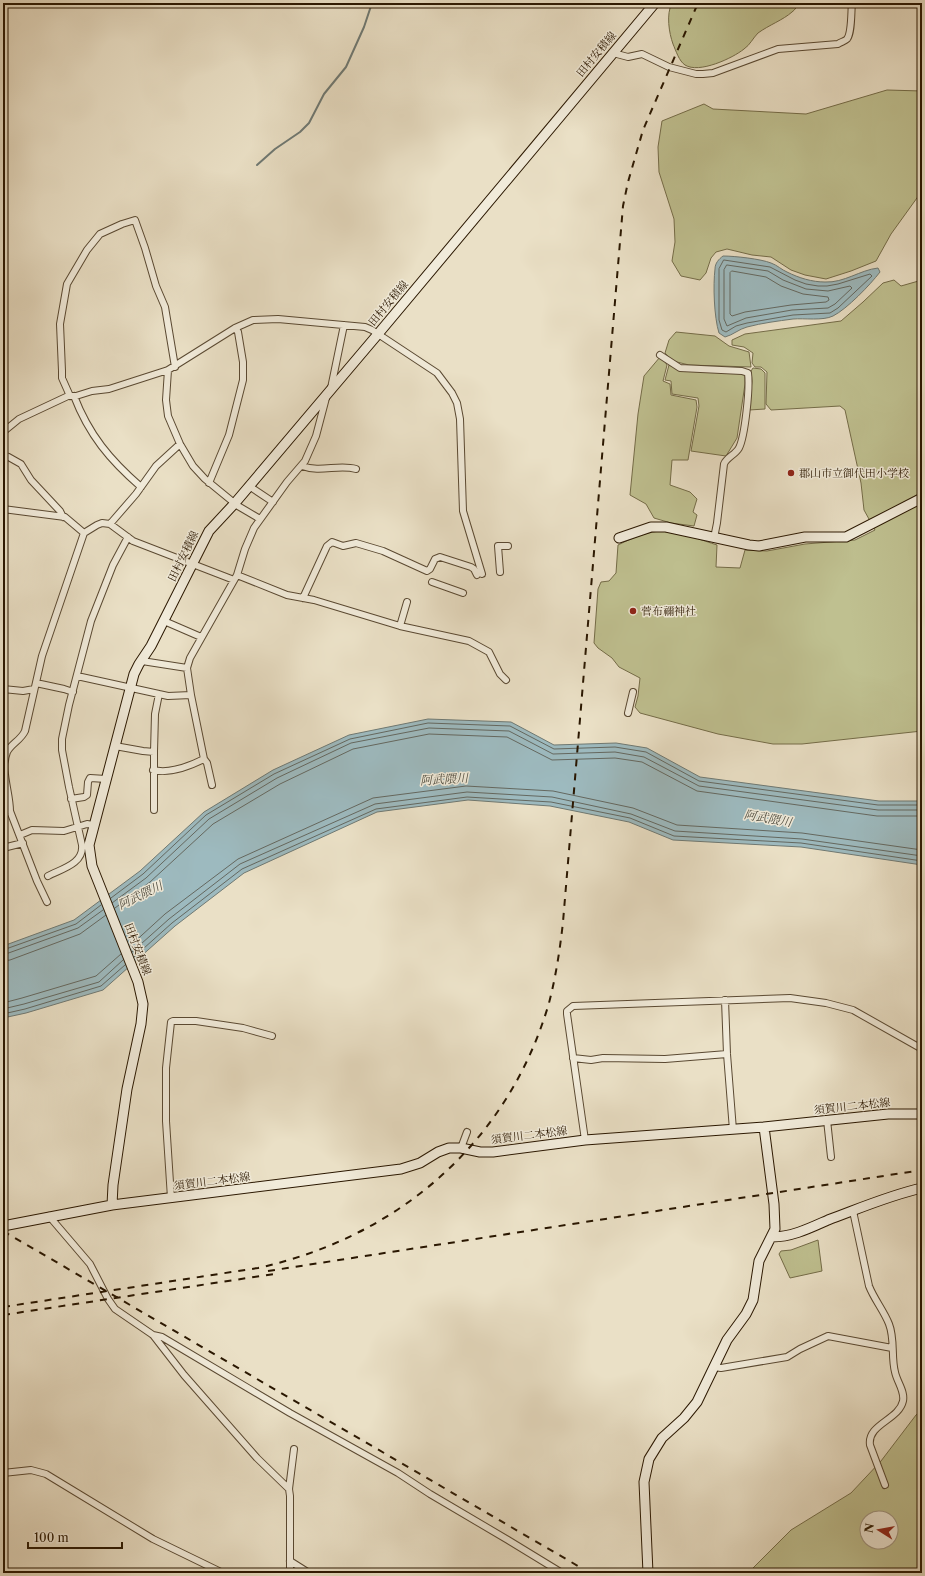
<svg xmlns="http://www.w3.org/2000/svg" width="925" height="1576" font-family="'Libre Caslon Text','Noto Serif JP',serif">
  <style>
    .green { fill: #bfc090; stroke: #746c48; fill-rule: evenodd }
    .water { fill: #9dbabf; stroke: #6f7973 }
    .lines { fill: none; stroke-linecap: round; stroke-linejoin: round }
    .shore { stroke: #646860; stroke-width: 1 }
    .stream { stroke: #6f7973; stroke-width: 2 }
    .street-casing { stroke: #5a4932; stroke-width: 8 }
    .secondary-casing { stroke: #2a1701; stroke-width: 11 }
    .street { stroke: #f1ebda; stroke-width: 6 }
    .secondary { stroke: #f1ebda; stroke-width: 9 }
    .rail { stroke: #2a1701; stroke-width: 2; stroke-dasharray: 7 7; stroke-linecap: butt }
    .poi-dot { fill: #8f2418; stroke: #f1ebda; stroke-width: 1.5 }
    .labels { text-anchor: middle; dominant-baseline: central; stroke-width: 3; stroke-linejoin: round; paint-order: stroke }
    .street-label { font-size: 11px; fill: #2a1701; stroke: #f1ebda }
    .poi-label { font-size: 11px; fill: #2a1701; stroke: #f1ebda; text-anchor: start }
    .water-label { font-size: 12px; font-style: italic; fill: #525044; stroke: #f1ebda }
  </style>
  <rect width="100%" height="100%" fill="#eae0c6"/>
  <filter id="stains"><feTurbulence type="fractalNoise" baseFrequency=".005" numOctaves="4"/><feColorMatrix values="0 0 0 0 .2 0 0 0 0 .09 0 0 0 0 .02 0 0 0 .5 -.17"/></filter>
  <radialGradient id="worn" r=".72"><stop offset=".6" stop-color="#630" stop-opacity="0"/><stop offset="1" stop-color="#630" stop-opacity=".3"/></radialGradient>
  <!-- green -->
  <path class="green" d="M672,3H800C797,6 795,10 792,12C783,20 769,25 758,33C753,38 750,45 744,49C733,58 699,74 685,65C679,61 676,51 673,44C669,33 666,14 672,3Z
    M887,90L922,91V191L891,234L876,261L851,271L826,279L805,275L791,270L771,257L752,255L727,249L716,252L711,258L706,273L700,280L681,276L672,261L675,242L674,219L659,172L658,147L662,121L704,104L713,109L806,114Z
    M894,280L901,286L922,280V731L802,744H773L718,734L640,713L635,707L638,696L640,678L619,667L612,658L598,648L594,643L598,589L601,582L609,581L616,573L618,545C634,537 651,530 669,531C681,532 704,541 717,545L716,567L740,568L745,550L767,551L805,544L855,540L875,530L864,510L861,483L845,410L840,406L771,410L766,404L767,372L761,367H755L752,363L753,353L744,347L732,345V340L745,334L841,321L863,302L883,283Z
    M676,332L715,336L729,346L749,352L751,367L689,365L673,361L665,353L669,340Z
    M660,357H662L667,365L663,381L670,384L671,395L696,400L697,407L688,460H672L670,485L690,492L697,499L693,512L697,515L694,526L671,523L654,518L646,504L630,495L638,414L644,376Z
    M669,365L676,368L745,373V384L737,438L726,456L691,451L699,406L698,398L672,394L671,381L665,380Z
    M753,368L761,369L765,373V409L749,410L752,381L751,371Z
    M818,1240L822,1271L790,1278L779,1254L781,1251L791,1250Z
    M922,1410V1573H750L751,1570L791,1530L851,1493L881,1461L916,1415ZM867,1518H891V1542H867Z"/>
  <!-- water -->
  <path class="water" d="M723,256C735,256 761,259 771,263C777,265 782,270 787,272C799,278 812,282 825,282C844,283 860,270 878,268L880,272C870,285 847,309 833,316C823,321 804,318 793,319C778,321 762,323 747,327C739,329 733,335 725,337L719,333C714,317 713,285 715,269C715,263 719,259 723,256Z
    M428,719L511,722L554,745L616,743L647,748L700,777L879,801H922V865L801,847L673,840L629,822L550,806L468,800L377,812L244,873L175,926L103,990L26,1013L3,1018V946L74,920L140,871L204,812L273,770L349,735Z"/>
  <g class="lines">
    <!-- shore -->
    <path class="shore" d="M724,260L770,267L795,280L806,284L818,286H827L838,284L870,274L872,276L838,308L830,313L793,315L747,323L736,326L726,332L722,330L719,320V269Z
      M727,265L768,271L783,280L806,289L828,291L850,286L852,288L835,304L828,308L792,310L746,318L727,326L724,319V270Z
      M732,271L766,277L781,286L803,294L828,297L829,300L826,302L791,305L745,312L732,316L730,314V273Z
      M111,898L143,874L206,815L274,774L350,739L428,723L510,726L554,749L615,747L646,752L699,781L878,805H922
      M112,903L146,878L209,819L277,778L351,743L429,728L509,731L553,754L615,752L644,757L699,786L878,810H922
      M115,908L150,882L213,824L280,784L353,749L429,734L507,737L552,760L615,758L642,762L697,791L877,816H922
      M130,946L165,914L238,859L373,798L466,786L553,791L633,808L677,825L802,833L922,850
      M3,950L76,924L101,905
      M132,952L169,919L240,864L375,804L467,792L552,797L631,814L675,831L802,839L922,856
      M3,955L78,928L103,910
      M134,957L172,923L242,869L376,809L467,797L551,802L630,818L674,836L801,843L922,861
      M3,961L10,960L80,934L106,915
      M3,1003L22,998L96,976L121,954
      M3,1009L24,1004L99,982L123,960
      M3,1014L25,1009L101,986L125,965"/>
    <!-- stream -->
    <path class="stream" d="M257,165L275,149L300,132L309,123L324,94L346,67L364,27L372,3"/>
    <defs>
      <path id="street" d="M613,53L628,57L642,54L669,67L696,74H703L713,73L778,49L838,44C841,42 845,41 847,39C852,33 851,11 852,3
        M660,355L680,368L742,371L748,373C750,388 745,436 739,448C735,455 727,457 724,464L717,523L714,538
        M168,370L166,400L168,416L180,444L193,466L205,479L238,506L260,519
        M331,388L344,325
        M70,396L62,378V371L60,324L67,284L87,250L100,234L122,224L135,220L145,248L156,286L165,307L175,367
        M74,396C89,435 110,460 141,487
        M3,432L19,419L68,396H76L92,391L109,389L168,370L235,328L253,320L278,319L365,327L372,330L437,373L452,393L457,403L460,419L463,511L482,574
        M3,451L5,455L21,464L31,480L60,511L63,517
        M302,466C321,473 338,464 356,469
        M209,483L229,435L243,380V362L238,332L235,328
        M249,486L273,502
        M3,509L65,517L84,533
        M110,524L136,494L156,466L180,444
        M500,572L498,546H508
        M237,575L287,595L314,600L400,626L469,641L489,652L500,674L506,680
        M432,582L463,593
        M303,598L327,546L332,542L343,546L356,543L383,551L427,571L430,569L435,559L440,557L471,567L474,569L477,575
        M164,621L201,637
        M400,626L407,602
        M142,661L187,668
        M77,676L168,696L191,695L187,668L190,658L237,575L245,549L254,528L287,482L305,461L316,436L326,398
        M36,683L64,689L73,692
        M3,689L23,691L34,689
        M191,695L204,759L207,763L212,785
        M628,713L633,692
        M115,746L143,751L154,752L155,714L159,694
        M153,770C169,774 190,766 204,759
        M71,799L84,797L87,795L88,782L90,778L106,779
        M3,810L10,811C10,792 0,770 7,752C11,744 21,740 25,731L42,656L84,533L97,525L102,523L110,524L133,541L234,580
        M154,810V752
        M10,811L37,881L47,902
        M20,835L32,830L64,831L87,824L93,825
        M3,848L23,843
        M48,876C61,869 84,864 82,845L69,787L62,750V739L69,705L91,621L113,565L128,537
        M725,1000L727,1054L733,1130
        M573,1058L591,1060L603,1058L665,1059L727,1054
        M827,1120L831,1157
        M585,1140L567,1014V1011L573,1006L790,998L826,1003L853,1010L922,1049
        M461,1148L467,1132
        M171,1198L166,1121V1068L171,1022L173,1021H196L243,1028L272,1036
        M853,1211L869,1286C874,1299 884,1311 889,1324C895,1339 891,1357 895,1372C897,1382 905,1391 903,1401C899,1420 867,1424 870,1445L885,1485
        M49,1216L90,1264L108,1299L115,1309L153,1335L184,1375L257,1458L289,1489
        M153,1335L162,1337L290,1413L398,1473L430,1494L508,1540L562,1573
        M714,1367L721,1368L787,1357L800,1349L828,1336L892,1348
        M3,1473L31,1470L46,1474L153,1539L223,1573
        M290,1561L309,1573
        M290,1573V1496L289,1489L294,1449"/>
      <path id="secondary" d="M619,538L651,527H666L749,545L759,546L805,537H846L922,498
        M112,1205L113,1185L127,1089L141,1024L143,1004L138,982L92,866L89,845L134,674L139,664L151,646L209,531L235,503L378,334L655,3
        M3,1226L112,1205L401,1169L420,1163L438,1152L449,1148H461L480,1152H493L585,1140L764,1127L888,1114H922
        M772,1237C792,1237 810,1228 828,1220C858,1209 890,1195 922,1188
        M648,1573L644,1482L649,1459L662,1438L684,1418L697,1402L727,1340L746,1314L753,1300L759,1261L775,1229L774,1204L764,1127"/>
    </defs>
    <!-- street casing -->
    <use href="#street" class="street-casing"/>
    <!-- secondary casing -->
    <use href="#secondary" class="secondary-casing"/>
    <!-- street -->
    <use href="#street" class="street"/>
    <!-- secondary -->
    <use href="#secondary" class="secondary"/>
    <!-- rail -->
    <path class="rail" d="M3,1231L590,1573
      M268,1271L922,1170
      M3,1307L258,1268C398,1237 508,1143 549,1003C556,976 560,949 563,922L623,206L628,182L643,130L698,3
      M3,1315L274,1274"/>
  </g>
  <!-- markers -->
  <g class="poi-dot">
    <circle cx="791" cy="473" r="4"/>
    <circle cx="633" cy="611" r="4"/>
  </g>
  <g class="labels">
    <!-- street labels -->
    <g class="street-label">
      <text transform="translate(596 54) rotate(-50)">田村安積線</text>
      <text transform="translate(388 303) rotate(-50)">田村安積線</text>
      <text transform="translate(183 556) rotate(-64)">田村安積線</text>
      <text transform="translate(138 949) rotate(69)">田村安積線</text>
      <text transform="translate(852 1106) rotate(-6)">須賀川二本松線</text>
      <text transform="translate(529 1135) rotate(-7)">須賀川二本松線</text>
      <text transform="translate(212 1181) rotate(-7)">須賀川二本松線</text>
    </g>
    <!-- poi labels -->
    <g class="poi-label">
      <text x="799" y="473">郡山市立御代田小学校</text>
      <text x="641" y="611">菅布禰神社</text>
    </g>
    <!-- water labels -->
    <g class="water-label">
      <text transform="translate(444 779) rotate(-3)">阿武隈川</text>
      <text transform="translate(768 818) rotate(10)">阿武隈川</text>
      <text transform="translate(140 895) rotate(-26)">阿武隈川</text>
    </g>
  </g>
  <!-- margin -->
  <rect width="925" height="1576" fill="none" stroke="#eae0c6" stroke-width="16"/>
  <rect x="4" y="4" width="917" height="1568" fill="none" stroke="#2a1701" stroke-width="2"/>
  <rect x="8" y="8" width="909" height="1560" fill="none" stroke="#2a1701"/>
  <!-- north arrow -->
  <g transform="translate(879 1530) rotate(281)"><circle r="19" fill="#f1ebda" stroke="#a19683"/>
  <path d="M0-3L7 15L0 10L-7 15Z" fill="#8f2418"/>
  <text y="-6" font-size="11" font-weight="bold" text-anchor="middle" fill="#2a1701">N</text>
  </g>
  <!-- scale -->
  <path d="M28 1542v6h94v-6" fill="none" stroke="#2a1701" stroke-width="2"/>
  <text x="34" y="1542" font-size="12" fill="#2a1701" stroke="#f1ebda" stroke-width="3" paint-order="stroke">100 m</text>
  <rect width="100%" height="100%" filter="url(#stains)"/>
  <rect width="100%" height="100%" fill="url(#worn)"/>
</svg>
